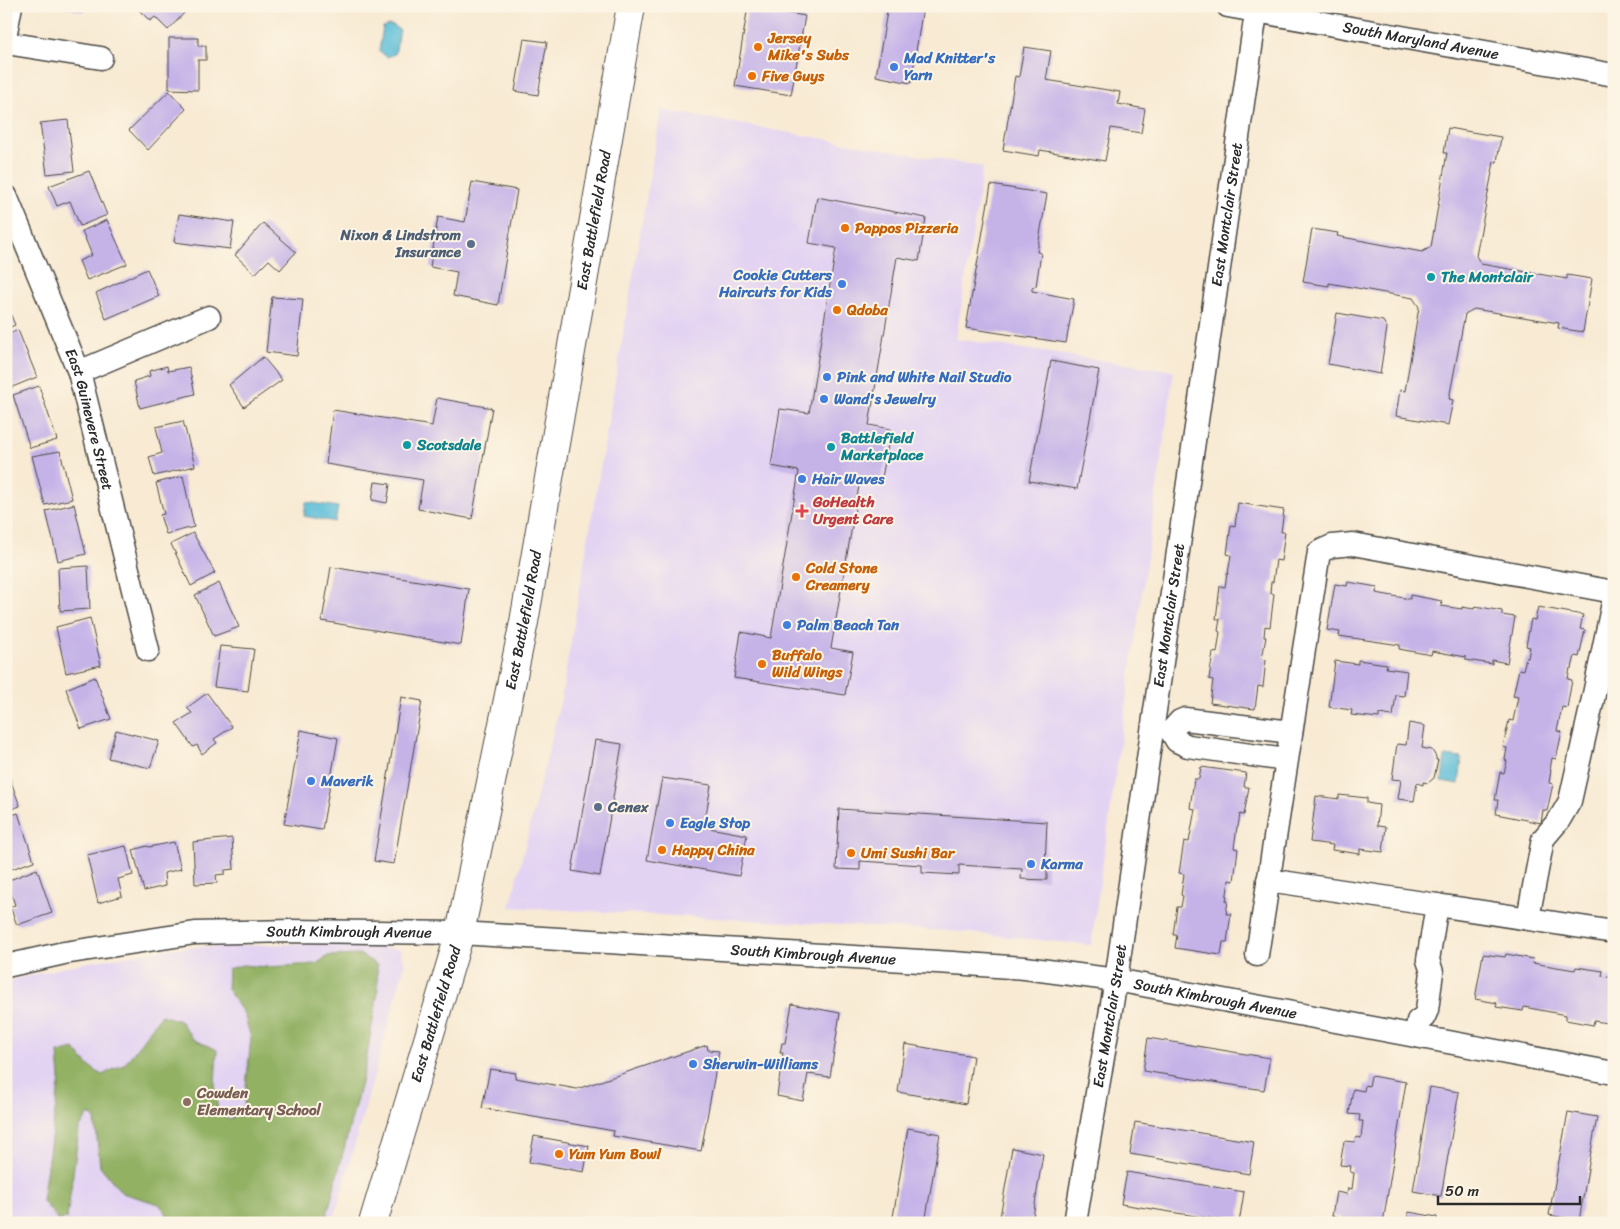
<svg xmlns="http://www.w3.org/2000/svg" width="1620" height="1229" font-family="Sriracha,sans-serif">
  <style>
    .built { fill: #e3d3f3 }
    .forest { fill: #92b164; stroke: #5e6e48 }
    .water { fill: #5abdd8; stroke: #427482 }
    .building { fill: #c5b3e8 }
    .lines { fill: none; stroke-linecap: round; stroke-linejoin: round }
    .street-casing { stroke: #4a4844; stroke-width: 25 }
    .primary-casing { stroke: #4a4844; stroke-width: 30 }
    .street { stroke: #fff; stroke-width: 22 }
    .primary { stroke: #fff; stroke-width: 28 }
    .food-dot { fill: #e8710a; stroke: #fcf5e5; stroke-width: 2 }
    .shop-dot { fill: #3f7fe0; stroke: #fcf5e5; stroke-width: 2 }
    .service-dot { fill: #5c6f8a; stroke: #fcf5e5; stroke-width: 2 }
    .culture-dot { fill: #0f9aa8; stroke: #fcf5e5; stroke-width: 2 }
    .health-dot { fill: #e0444e; stroke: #fcf5e5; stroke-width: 2 }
    .education-dot { fill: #8d6e63; stroke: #fcf5e5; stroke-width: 2 }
    .labels { text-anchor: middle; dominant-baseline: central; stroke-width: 4; stroke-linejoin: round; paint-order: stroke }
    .food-label { font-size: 15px; font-weight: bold; fill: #c56008; stroke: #fcf5e5; text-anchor: start }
    .street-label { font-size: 15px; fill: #2b2b2b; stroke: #fcf5e5 }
    .shop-label { font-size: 15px; font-weight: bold; fill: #366cbe; stroke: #fcf5e5; text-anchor: start }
    .service-label { font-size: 15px; font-weight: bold; fill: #4e5e75; stroke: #fcf5e5; text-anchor: end }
    .culture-label { font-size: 15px; font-weight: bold; fill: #0d838f; stroke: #fcf5e5; text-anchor: start }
    .health-label { font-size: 15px; font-weight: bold; fill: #be3a42; stroke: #fcf5e5; text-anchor: start }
    .education-label { font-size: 15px; font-weight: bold; fill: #785e54; stroke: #fcf5e5; text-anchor: start }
  </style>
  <rect width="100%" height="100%" fill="#fcf5e5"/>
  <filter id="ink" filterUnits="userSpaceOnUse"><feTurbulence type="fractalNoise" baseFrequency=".02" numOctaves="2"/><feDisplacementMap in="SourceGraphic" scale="10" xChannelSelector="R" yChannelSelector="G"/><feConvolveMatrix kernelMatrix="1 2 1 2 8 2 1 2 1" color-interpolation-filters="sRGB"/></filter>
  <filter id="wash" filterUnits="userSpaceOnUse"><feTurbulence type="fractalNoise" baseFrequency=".0096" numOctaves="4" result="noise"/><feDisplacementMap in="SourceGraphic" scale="20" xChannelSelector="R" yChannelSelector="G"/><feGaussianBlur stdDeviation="1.12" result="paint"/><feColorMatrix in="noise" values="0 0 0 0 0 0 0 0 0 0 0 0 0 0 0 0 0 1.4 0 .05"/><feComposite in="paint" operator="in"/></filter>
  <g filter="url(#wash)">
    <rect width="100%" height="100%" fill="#f8ead3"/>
    <!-- built -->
    <path class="built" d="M661,110L983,167L956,339L1174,371L1091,945L950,931L510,907L561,699Z
      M323,943L400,949L405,964L333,1223H6V981L83,963L174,948Z"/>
    <!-- forest -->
    <path class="forest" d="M361,955L377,965L378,991L365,1067L325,1223H167V1214L159,1204L122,1193L100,1166L95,1120L89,1114L79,1129L67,1218L59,1221L42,1200L60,1079L58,1053L74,1049L89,1066L102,1075L125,1064L161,1015L180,1021L193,1039L217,1050L215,1084L218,1114L230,1120L244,1105L251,1038L244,1014L227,989L228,969L242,965L268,967L316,964L328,956Z"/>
    <!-- water -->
    <path class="water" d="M389,25L395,26L397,29L400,30L395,54L387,57L379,51L383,27Z
      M306,502L338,507L335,522L304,516Z
      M1445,756L1462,758L1459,784L1442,781Z"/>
    <g id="blocks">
      <!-- building -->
      <path class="building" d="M59,6H85L84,12Z
        M143,6H183L187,10L168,30L155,17L150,21L139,10Z
        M748,6L805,16L791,95L735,86Z
        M888,6L923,7L911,83L876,76Z
        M169,38H198V46H206V60H198V90L169,89Z
        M524,39L547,42L538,95L515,91Z
        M1024,47L1051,51L1046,80L1120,92L1118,104L1145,109L1141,133L1111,128L1105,161L1040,150L1039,156L1003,150L1015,76L1019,77Z
        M169,91L186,109L148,150L129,130Z
        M68,120L74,171L47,174L40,123Z
        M1448,128L1501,137L1497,162H1494L1476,256L1481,264L1567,279V275L1592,279L1583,332L1558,328L1559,323L1474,309L1465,314L1449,399L1453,400L1448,425L1396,416L1400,390L1405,391L1419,307L1413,298L1329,283V286L1303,282L1312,229L1338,233L1337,236L1422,252L1431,247L1447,153H1444Z
        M89,171L107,215L80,226L70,201L57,206L49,186Z
        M472,182L517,190L498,305L453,296L457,272L430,267L438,217L465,222Z
        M991,185L1047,194L1037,252L1041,253L1036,286L1032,287V291L1074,299L1066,343L966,328Z
        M817,197L926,218L919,261L897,257L869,425L891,429L881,483L860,480L831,648L853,652L845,695L734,678L741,632L771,638L799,471L771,466L780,409L809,413L836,248L809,243Z
        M179,214L234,222L230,249L174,242Z
        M107,220L127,264L87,280L79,261L92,255L82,231Z
        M263,223L296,252L280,270L269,260L255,274L235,255Z
        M147,269L159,296L106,319L96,293Z
        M272,297L303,299L297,356L266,352Z
        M6,303L15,325L6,329Z
        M1337,313L1383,321L1387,328L1380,374L1328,364Z
        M18,330L37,377L10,388L6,380V335Z
        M263,357L282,380L244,407L229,385Z
        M1051,361L1099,370L1077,489L1029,481Z
        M167,366L168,371L189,367L195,394L140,408L134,381L150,376L149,371Z
        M39,386L57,440L30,448L13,395Z
        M437,398L492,408L472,519L418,509L423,480L326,464L333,410L432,426Z
        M183,421L195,466L154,476L149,457L162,453L156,427Z
        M60,451L72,499L45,505L32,456Z
        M183,476L194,527L166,534L160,515L164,514L156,483Z
        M375,482L390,484L387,503L372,500Z
        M1238,503L1284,510L1281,532H1285L1281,561L1276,560L1273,582H1271L1270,593L1274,594L1270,627L1265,626L1264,637H1266L1262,659L1266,660L1263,687L1258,686L1255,709L1210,703L1213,680L1209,679L1213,652L1217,653L1220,632L1218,631L1220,619H1216L1220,586L1225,587L1227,574H1228L1231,555L1227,554L1231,525L1235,526Z
        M74,504L86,554L58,561L46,511Z
        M193,533L215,573L191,586L171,544Z
        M88,566L90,609L60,611L58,568Z
        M331,567L469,589L461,645L322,621Z
        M1348,582L1377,587L1376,593L1410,599V595L1442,601L1441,606L1462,609V607L1474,609L1475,606L1502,611V615L1515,617L1507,663L1492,660V664L1466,660V657L1432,651L1431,655L1399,649L1400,645L1339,636L1340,632L1327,630L1335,584L1347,586Z
        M219,583L239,627L214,636L195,595Z
        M1538,607L1583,615L1580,629L1585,630L1579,657L1575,656L1572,668H1570L1568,679L1572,680L1567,708L1562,707L1557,731L1562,732L1556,759L1552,758L1550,770H1551L1549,783L1553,784L1547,811L1543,810L1541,823L1496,814L1498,800H1495L1500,772L1504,773L1507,761L1505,760L1507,748L1503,747L1509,720L1513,721L1518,697L1513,696L1519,669L1523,670L1526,658H1528L1530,647L1526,646L1531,619L1535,620Z
        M90,618L101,665L66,673L56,627Z
        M220,646L254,649L248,691L214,687Z
        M1358,660L1387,664L1386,668L1407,671L1404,696L1396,695L1393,716L1379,714V718L1351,715L1352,710L1329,707L1335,661L1358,664Z
        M95,677L111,719L81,729L66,689Z
        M207,693L232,727L214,739L217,743L202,754L197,745L193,747L176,723L192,713L187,708Z
        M401,697L422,701L394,864L374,861Z
        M1409,723L1425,726L1422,748L1432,750L1436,757V760H1438L1434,778L1428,783L1423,782V785L1417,783L1414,801L1398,799L1401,780L1392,779L1397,744L1406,745Z
        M116,730L159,741L150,768L108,758Z
        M301,730L338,738L322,830L284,824Z
        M595,740L622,744L600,876L572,871Z
        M1201,767L1246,773L1244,787H1249L1244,815L1240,814L1238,827H1237L1234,848L1238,849L1234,881L1229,880L1226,901H1228L1226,914H1231L1227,942H1223L1221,955L1175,948L1177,935H1173L1177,907H1181L1183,896L1181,895L1184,874L1179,873L1184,841L1189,842L1195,809L1190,808L1194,779H1199Z
        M6,768L20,806L6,811Z
        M662,778L711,785L704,827L747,835L739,876L647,860Z
        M1339,795L1367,798V803L1379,805L1377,826L1386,827L1383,852L1360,849V854L1332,850L1333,845L1310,842L1316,796L1339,799Z
        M839,809L1047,822L1045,864H1047V880L1021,879L1022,869L959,865V875L922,873V865L860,861V870L836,869Z
        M18,813L34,861L6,871V817Z
        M232,838L234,869L225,870V874L216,875L217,883L195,884L193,842Z
        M174,842L181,869L164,873L165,886L144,891L133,850L147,846L149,847Z
        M126,846L133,875L118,879L122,896L98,903L87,855Z
        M37,869L52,913L17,925L10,907L15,905L7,881Z
        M1483,954L1505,957L1506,954L1533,959L1532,963L1575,970L1576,967L1603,971L1602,976L1614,978V1024L1594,1021L1593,1025L1566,1020V1015L1524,1007L1523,1011L1496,1007L1497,1003L1475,999Z
        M792,1004L840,1013L830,1077L808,1074L803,1101L777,1096L783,1053H780L782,1043H785Z
        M1148,1038L1270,1058L1264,1090L1143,1071Z
        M905,1044L973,1056L966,1104L898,1092Z
        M707,1045L708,1050L719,1051L701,1151L613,1136L614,1131L482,1108L490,1069L516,1073L515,1078L577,1089Z
        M1371,1076L1406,1082L1383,1223H1342L1343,1218L1332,1216L1336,1192L1347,1194L1348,1188L1352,1189L1354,1173L1350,1172L1351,1166L1340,1165L1344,1141L1355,1142L1356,1137L1361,1138L1363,1121H1359L1360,1115L1349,1114L1353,1089L1364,1091L1365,1085L1369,1086Z
        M1430,1087L1459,1092L1441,1196L1413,1191Z
        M1568,1112L1597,1117L1579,1221L1549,1215Z
        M1135,1122L1254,1142L1249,1174L1130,1154Z
        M908,1128L940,1134L925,1223H892Z
        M534,1136L589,1146L584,1172L529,1162Z
        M1012,1148L1043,1154L1032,1223H999Z
        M1127,1172L1244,1192L1239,1223L1121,1204Z
        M1409,1212L1437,1217L1436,1223H1407Z"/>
    </g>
  </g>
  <g filter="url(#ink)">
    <use href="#blocks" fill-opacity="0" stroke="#4a4844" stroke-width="1"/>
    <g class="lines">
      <defs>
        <g id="street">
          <path id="s1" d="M1228,6L1614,75"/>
          <path d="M6,32L11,6"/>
          <path d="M6,43L101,58"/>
          <path id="s2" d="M6,196L79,372L148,650"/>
          <path d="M79,372L209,317"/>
          <path d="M1171,731L1180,721L1185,719L1291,732"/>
          <path d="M1171,731L1177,741L1188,746L1286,760"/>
          <path d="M1268,880L1437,905L1428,960L1432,972L1427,1010L1424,1017L1418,1021L1416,1036"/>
          <path d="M1437,905L1614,932"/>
          <path d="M1528,918L1543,839L1559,820L1570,801L1593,699L1614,598"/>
          <path d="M1257,955L1319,552L1332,546L1353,544L1614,592"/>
          <path id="s3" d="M6,966L64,953L195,933L290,931L460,933L953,963L1025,968L1116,980L1614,1073"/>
          <path id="s4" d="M1075,1223L1116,980L1257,6"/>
        </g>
        <g id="primary">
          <path id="s5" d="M373,1223L460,933L524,622L631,6"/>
        </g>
      </defs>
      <!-- street casing -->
      <use href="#street" class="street-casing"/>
      <!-- primary casing -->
      <use href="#primary" class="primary-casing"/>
      <!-- street -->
      <use href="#street" class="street"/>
      <!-- primary -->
      <use href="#primary" class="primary"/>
    </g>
  </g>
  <!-- markers -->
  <g class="food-dot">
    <circle cx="758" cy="47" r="5"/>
    <circle cx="752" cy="76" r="5"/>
    <circle cx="845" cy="228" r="5"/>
    <circle cx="837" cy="310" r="5"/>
    <circle cx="796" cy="577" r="5"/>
    <circle cx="762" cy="664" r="5"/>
    <circle cx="662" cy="850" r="5"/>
    <circle cx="851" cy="853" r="5"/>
    <circle cx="559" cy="1154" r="5"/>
  </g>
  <g class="shop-dot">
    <circle cx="894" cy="67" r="5"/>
    <circle cx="842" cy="284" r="5"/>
    <circle cx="827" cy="377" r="5"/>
    <circle cx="824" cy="399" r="5"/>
    <circle cx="802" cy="479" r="5"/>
    <circle cx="787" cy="625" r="5"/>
    <circle cx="311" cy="781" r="5"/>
    <circle cx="670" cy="823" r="5"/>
    <circle cx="1031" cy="864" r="5"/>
    <circle cx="693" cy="1064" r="5"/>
  </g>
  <g class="service-dot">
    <circle cx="471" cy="244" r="5"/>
    <circle cx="598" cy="807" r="5"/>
  </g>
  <g class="culture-dot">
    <circle cx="1431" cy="277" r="5"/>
    <circle cx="407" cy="445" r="5"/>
    <circle cx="831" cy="447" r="5"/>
  </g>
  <path class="health-dot" d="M799.5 503.5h5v5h5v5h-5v5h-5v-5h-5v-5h5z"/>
  <circle class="education-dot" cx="187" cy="1102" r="5"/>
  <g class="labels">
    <!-- food labels -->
    <g class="food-label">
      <text x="768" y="38">Jersey<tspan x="768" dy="17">Mike's Subs</tspan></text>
      <text x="762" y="76">Five Guys</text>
      <text x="855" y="228">Pappos Pizzeria</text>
      <text x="847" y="310">Qdoba</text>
      <text x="806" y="568">Cold Stone<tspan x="806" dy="17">Creamery</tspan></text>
      <text x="772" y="655">Buffalo<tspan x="772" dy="17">Wild Wings</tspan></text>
      <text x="672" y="850">Happy China</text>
      <text x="861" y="853">Umi Sushi Bar</text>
      <text x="569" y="1154">Yum Yum Bowl</text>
    </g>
    <!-- street labels -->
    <g class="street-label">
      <text stroke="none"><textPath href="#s1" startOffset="196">South Maryland Avenue</textPath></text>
      <text stroke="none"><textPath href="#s4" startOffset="1020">East Montclair Street</textPath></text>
      <text stroke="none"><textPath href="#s5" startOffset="1028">East Battlefield Road</textPath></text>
      <text stroke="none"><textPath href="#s2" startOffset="239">East Guinevere Street</textPath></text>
      <text stroke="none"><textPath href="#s4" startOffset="615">East Montclair Street</textPath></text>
      <text stroke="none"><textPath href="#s5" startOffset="622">East Battlefield Road</textPath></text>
      <text stroke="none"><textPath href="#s3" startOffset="346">South Kimbrough Avenue</textPath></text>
      <text stroke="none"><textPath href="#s3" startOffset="811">South Kimbrough Avenue</textPath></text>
      <text stroke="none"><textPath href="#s3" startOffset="1216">South Kimbrough Avenue</textPath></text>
      <text stroke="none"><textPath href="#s5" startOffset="218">East Battlefield Road</textPath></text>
      <text stroke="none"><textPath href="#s4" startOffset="210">East Montclair Street</textPath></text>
    </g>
    <!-- shop labels -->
    <g class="shop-label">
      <text x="904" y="58">Mad Knitter's<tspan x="904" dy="17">Yarn</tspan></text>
      <text x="832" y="275" text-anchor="end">Cookie Cutters<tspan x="832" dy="17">Haircuts for Kids</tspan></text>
      <text x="837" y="377">Pink and White Nail Studio</text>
      <text x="834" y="399">Wand's Jewelry</text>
      <text x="812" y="479">Hair Waves</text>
      <text x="797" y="625">Palm Beach Tan</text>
      <text x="321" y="781">Maverik</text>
      <text x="680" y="823">Eagle Stop</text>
      <text x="1041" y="864">Karma</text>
      <text x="703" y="1064">Sherwin-Williams</text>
    </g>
    <!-- service labels -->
    <g class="service-label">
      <text x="461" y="235">Nixon &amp; Lindstrom<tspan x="461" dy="17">Insurance</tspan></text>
      <text x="608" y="807" text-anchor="start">Cenex</text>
    </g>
    <!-- culture labels -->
    <g class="culture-label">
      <text x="1441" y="277">The Montclair</text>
      <text x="841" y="438">Battlefield<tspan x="841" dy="17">Marketplace</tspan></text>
      <text x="417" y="445">Scotsdale</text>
    </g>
    <!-- health labels -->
    <g class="health-label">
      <text x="813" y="502">GoHealth<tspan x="813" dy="17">Urgent Care</tspan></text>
    </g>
    <!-- education labels -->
    <g class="education-label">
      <text x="197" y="1093">Cowden<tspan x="197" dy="17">Elementary School</tspan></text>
    </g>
  </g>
  <!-- margin -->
  <rect width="1620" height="1229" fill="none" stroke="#fcf5e5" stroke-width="25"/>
  <!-- scale -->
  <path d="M1438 1196v8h142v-8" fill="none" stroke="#2b2b2b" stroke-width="2.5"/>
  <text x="1445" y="1196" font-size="15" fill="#2b2b2b" stroke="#fcf5e5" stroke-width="4" paint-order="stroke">50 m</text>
</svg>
